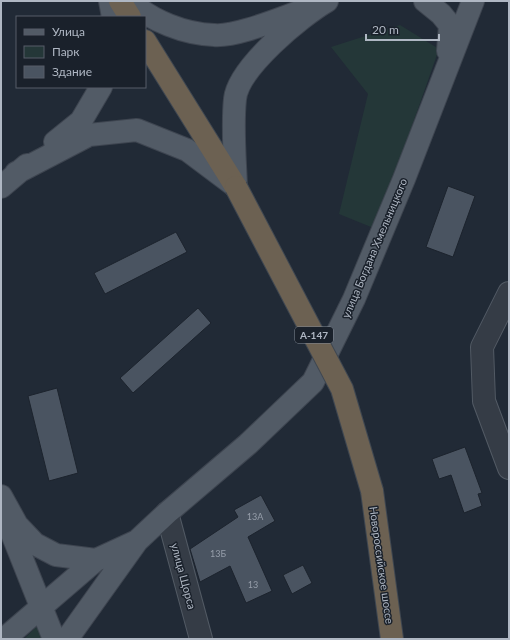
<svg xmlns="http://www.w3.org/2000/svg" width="510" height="640" font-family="Lato,sans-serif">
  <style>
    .green { fill: #243738 }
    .building { fill: #4a5461; stroke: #1c232d }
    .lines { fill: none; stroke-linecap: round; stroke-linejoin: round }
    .minor-casing { stroke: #525a64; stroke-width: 24 }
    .major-casing { stroke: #3e4550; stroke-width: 24 }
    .highway-casing { stroke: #3f4751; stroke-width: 24 }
    .minor { stroke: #353c46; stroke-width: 22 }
    .major { stroke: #525b66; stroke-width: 22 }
    .highway { stroke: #6c6152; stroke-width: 22 }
    .highway-bridge-casing { stroke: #3f4751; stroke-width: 24; stroke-linecap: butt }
    .highway-bridge { stroke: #6c6152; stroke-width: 22 }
    .labels { text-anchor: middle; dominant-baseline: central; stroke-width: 3; stroke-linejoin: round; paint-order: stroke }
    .number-label { font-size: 9px; fill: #969eaa }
    .shield { fill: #1a212b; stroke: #828a95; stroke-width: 1 }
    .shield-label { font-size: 10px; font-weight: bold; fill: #afb7c3 }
    .street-label { font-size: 11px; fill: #afb7c3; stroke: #1a212b }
  </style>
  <rect width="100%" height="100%" fill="#212a36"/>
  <!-- green -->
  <path class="green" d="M400,25L439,49L376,229L339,214L368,94L331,47Z
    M36,627L45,635V639H24Z"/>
  <!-- building -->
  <path class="building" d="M448,186L475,196L453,257L426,247Z
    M176,232L187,252L105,294L94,273Z
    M198,308L211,323L133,393L120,378Z
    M57,388L78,473L49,481L28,396Z
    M465,447L482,493L478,494L482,506L464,513L451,475L439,479L432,459Z
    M261,495L275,521L248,537L272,591L246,603L230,566L200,582L190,549L238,517L234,510Z
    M303,565L312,583L292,594L283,575Z"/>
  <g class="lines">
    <defs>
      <path id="minor" d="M509,293L482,347L484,401L509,468
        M167,513L201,639"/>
      <path id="major" d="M110,1L113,17
        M130,1C151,21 185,34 214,35C237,37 283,17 307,9
        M425,1L441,14L450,25L448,51
        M55,142L81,121L101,87
        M16,173L89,135L137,130L187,150L235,186
        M1,187L27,165
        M236,187C235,159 232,127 235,99C238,68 301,16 327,1
        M1,496L17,525L35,544L56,555L96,560L135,542
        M7,521L54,639
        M4,639L96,560
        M67,639L137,541L167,513L248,444L313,382L354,299L404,179L473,1"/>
      <path id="highway" d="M120,1L130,17
        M145,41L236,187
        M372,491L392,639"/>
    </defs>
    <!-- minor casing -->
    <use href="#minor" class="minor-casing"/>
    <!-- major casing -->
    <use href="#major" class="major-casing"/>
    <!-- highway casing -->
    <use href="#highway" class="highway-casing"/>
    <!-- minor -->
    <use href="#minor" class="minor"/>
    <!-- major -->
    <use href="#major" class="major"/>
    <!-- highway -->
    <use href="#highway" class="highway"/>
    <defs>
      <path id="highway-bridge" d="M236,187L342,389L372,491"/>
    </defs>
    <!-- highway-bridge casing -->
    <use href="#highway-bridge" class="highway-bridge-casing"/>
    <!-- highway-bridge -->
    <use href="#highway-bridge" class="highway-bridge"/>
  </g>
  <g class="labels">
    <!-- number labels -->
    <g class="number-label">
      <text x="255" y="516">13А</text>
      <text x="218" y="553">13Б</text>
      <text x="253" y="584">13</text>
    </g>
    <!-- shield labels -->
    <rect class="shield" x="295" y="327" width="38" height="16" rx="3"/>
    <g class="shield-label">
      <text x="314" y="335">А-147</text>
    </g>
    <!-- street labels -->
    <g class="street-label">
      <text transform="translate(374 248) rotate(-67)">улица Богдана Хмельницкого</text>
      <text transform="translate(382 565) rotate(82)">Новороссийское шоссе</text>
      <text transform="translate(184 576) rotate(75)">улица Щорса</text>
    </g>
  </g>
  <!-- border -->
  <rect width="510" height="640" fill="none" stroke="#afb7c3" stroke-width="4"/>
  <!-- legend -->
  <rect x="16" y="16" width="130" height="72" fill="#1a212b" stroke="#565d68"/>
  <rect x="24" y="29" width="20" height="6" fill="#525b66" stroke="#565d68"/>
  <text x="52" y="36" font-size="12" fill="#afb7c3">Улица</text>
  <rect x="24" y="46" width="20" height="12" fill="#243738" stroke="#565d68"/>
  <text x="52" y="56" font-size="12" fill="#afb7c3">Парк</text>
  <rect x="24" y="66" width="20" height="12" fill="#4a5461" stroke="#565d68"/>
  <text x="52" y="76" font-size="12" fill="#afb7c3">Здание</text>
  <!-- scale -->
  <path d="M366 34v6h73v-6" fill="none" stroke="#afb7c3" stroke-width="2"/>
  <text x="372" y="34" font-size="12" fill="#afb7c3" stroke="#1a212b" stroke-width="3" paint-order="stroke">20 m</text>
</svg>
